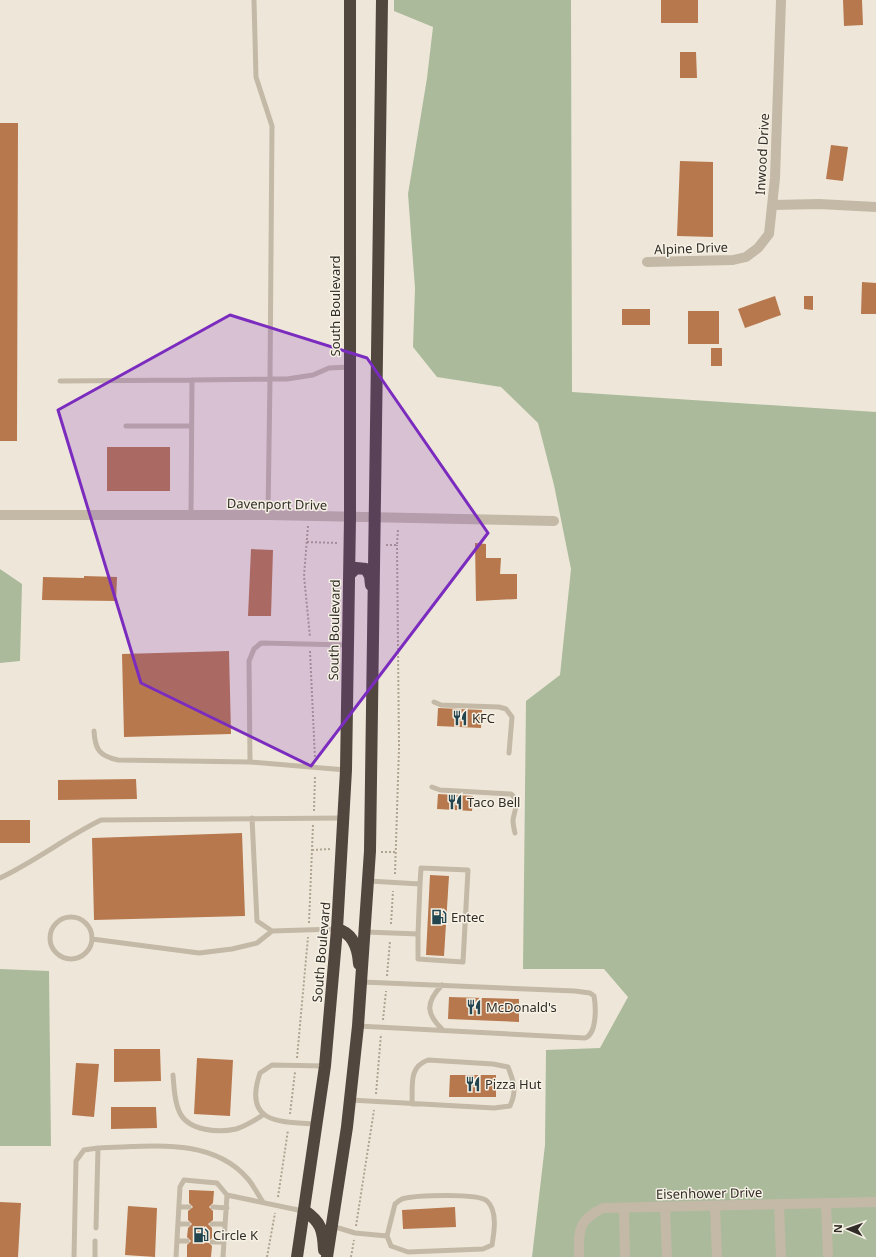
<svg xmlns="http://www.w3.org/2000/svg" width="876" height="1257" font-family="'Noto Sans',sans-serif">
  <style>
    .green { fill: #abba9b }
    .building { fill: #b7784e }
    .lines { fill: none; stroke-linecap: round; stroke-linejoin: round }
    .path { stroke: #afa392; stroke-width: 2; stroke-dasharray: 2 2; stroke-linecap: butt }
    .lane { stroke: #c4b9a7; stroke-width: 5 }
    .street { stroke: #c4b9a7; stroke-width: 10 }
    .highway { stroke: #51473f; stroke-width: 12 }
    .marked { fill: #7b2cbf; fill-opacity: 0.2; stroke: #7b2cbf; stroke-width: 3; stroke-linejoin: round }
    .labels { text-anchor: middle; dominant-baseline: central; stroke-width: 3; stroke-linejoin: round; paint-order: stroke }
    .street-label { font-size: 13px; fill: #312c27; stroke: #f6f1e5 }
    .poi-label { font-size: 13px; fill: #312c27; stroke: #f6f1e5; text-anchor: start }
  </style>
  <rect width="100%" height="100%" fill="#eee7d9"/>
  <!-- green -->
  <path class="green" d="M394,0H571L572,392L876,412V1257H532L545,1145L546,1050L600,1048L628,997L604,969H523L526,701L560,675L571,569L554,485L538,423L501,387L437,377L413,347L415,288L408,194L427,78L433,27L394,11Z
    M0,569L22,584L20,661L0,663Z
    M0,969L49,971L51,1146H0Z"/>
  <!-- building -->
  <path class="building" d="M661,0H698V23H661Z
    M843,0H862L863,25L844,26Z
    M680,52H696L697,78H680Z
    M0,123H18L17,441H0Z
    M831,145L848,147L843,181L826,179Z
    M680,161L713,162V237L677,236Z
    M862,282L876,283V314H861Z
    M775,296L781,315L745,328L738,309Z
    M804,296H813V310L804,309Z
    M622,309H650V325H622Z
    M688,311H719V344H688Z
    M711,348H722V366H711Z
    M107,447H170V491H107Z
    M475,543L486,544V558H501L500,574H517V599L476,601Z
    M251,549L273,550L271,616H248Z
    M84,576L117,577L116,601L42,600L43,577L84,578Z
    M229,651L231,734L124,737L122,654Z
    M438,708L482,710L481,728L437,726Z
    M136,779L137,799L58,800V780Z
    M438,794L473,796L472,811L437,809Z
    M0,820H30V843H0Z
    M242,833L245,916L94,920L92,838Z
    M430,875L449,876L444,956L426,955Z
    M449,997L519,999V1022L448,1019Z
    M114,1049H160L161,1081L114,1082Z
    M197,1058L233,1060L230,1116L194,1114Z
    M76,1063L99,1064L94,1117L72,1115Z
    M450,1075H496V1097H449Z
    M111,1107H156L157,1128L111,1129Z
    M189,1190L214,1191L213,1203L209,1207L213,1211V1220L208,1224L212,1228V1238L208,1242L212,1246L211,1257H187V1245L191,1241L187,1237L188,1228L192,1224L188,1220V1211L193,1207L189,1203Z
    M0,1202L21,1203L18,1257H0Z
    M128,1206L157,1208L155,1257L125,1255Z
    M455,1207L456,1227L403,1229L402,1210Z"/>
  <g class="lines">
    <!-- path -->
    <path class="path" d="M308,526L304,576L310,637
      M307,542L338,543
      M386,545H397L398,529
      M310,651L315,759
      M314,811L315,775
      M312,850L331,849
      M381,852H396
      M395,874L399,748L397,545
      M309,923L313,825
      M391,924L393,891
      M387,976L390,941
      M383,1020L386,991
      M297,1058L308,937
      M376,1094L381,1034
      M290,1114L295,1072
      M278,1197L288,1130
      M356,1226L374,1110
      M267,1257L275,1213
      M351,1257L354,1240"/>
    <!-- lane -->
    <path class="lane" d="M254,0L256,77L272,126L270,379H287L313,375L329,368L349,367
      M60,381L192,380
      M126,426H191
      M191,515L192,380L270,379L268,515
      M434,702L441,705L499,707L506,709L512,717L509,753
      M94,731C95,749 99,756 118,760L250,762
      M346,770L250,762L249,661L254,649L261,643L347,645
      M432,787L440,790L511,794C521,802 514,810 513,820C513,825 514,829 515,833
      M252,818L257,921L272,931L336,929
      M0,878C36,861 66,837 101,820L342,818
      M50 938a21 21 0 1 1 42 0a21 21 0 1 1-42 0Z
      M366,932L418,934L420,884L369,881
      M418,934V959L463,962L468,870L421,868L420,884
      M92,939L199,953L232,949L257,943L272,931
      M442,985C425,1003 426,1014 443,1030
      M358,1026L585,1038C597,1034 596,1007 594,996L590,993L575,991L362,982
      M173,1075C174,1086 174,1100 179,1111C187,1131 218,1133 236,1129C246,1126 255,1120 263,1115
      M350,1100L494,1108L510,1106C517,1091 514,1082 508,1067L493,1064L428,1060C408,1067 413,1086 412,1104
      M316,1124C278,1122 243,1123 260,1073L272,1065L325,1066
      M179,1207H189
      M213,1207L227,1208
      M178,1224H188
      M212,1224H225
      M332,1226L355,1233L387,1236L391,1246L408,1252L483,1249L492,1245C494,1233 498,1211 487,1201C479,1193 415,1195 402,1199C400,1200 397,1202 395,1204L387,1236
      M96,1228L98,1148
      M177,1241H187
      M212,1242H224
      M74,1257L76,1161L84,1150L98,1148C149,1147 211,1136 248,1179C254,1186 258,1195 263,1202
      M95,1257V1241
      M176,1257L180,1187L184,1180L217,1183L227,1195L303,1211
      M223,1257L227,1195"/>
    <!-- street -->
    <path class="street" d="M772,205L819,204L876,207
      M647,262L733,260L746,257L758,248L769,234L775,178L781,0
      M0,515H268L554,521
      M826,1203L828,1257
      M779,1204L781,1257
      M715,1206L717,1257
      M665,1207L667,1257
      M624,1208L625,1257
      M579,1257C579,1230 577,1221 603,1208L876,1202"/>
    <!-- highway -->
    <path class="highway" d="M349,575L356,568L366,569L370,576L371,585
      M337,929C353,933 358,948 359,964
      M305,1211C321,1222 323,1230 324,1250
      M297,1257L325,1066L337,929L346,770L350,518V0
      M327,1257L347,1127L358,1026L370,851L382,0"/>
  </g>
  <!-- marked area -->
  <path class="marked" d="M230,315L367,358L488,533L311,766L141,683L58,410Z"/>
  <!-- icons -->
  <defs>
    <symbol id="restaurant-bare" viewBox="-9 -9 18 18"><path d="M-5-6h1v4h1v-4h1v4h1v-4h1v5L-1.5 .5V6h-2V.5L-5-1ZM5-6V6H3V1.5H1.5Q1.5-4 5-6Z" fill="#21444e" stroke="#f6f1e5" stroke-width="2.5" paint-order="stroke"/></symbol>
    <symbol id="fuel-bare" viewBox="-9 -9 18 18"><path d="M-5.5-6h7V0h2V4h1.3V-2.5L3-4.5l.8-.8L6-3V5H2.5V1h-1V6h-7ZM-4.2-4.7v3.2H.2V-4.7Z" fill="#21444e" stroke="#f6f1e5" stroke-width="2.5" paint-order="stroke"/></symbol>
  </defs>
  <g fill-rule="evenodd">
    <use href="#restaurant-bare" x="449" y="707" width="22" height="22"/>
    <use href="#restaurant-bare" x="444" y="791" width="22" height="22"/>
    <use href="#fuel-bare" x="428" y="906" width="22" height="22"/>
    <use href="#restaurant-bare" x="463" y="996" width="22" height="22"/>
    <use href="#restaurant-bare" x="462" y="1073" width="22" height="22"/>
    <use href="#fuel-bare" x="190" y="1224" width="22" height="22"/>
  </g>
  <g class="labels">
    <!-- street labels -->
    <g class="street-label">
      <text transform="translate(762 154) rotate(-87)">Inwood Drive</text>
      <text transform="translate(691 248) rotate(-2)">Alpine Drive</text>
      <text transform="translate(335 306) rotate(-90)">South Boulevard</text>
      <text transform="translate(277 504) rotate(1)">Davenport Drive</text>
      <text transform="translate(334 630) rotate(-89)">South Boulevard</text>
      <text transform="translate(321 952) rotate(-85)">South Boulevard</text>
      <text transform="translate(709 1193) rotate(-1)">Eisenhower Drive</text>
    </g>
    <!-- poi labels -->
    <g class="poi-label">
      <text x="472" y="718">KFC</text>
      <text x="467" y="802">Taco Bell</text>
      <text x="451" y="917">Entec</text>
      <text x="486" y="1007">McDonald's</text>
      <text x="485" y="1084">Pizza Hut</text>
      <text x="213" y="1235">Circle K</text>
    </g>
  </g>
  <!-- north arrow -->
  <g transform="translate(848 1229) rotate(272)" stroke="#f6f1e5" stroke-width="3" paint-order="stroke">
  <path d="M0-3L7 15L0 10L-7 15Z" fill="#312c27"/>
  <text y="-6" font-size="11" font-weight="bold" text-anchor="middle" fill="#312c27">N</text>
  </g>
</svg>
